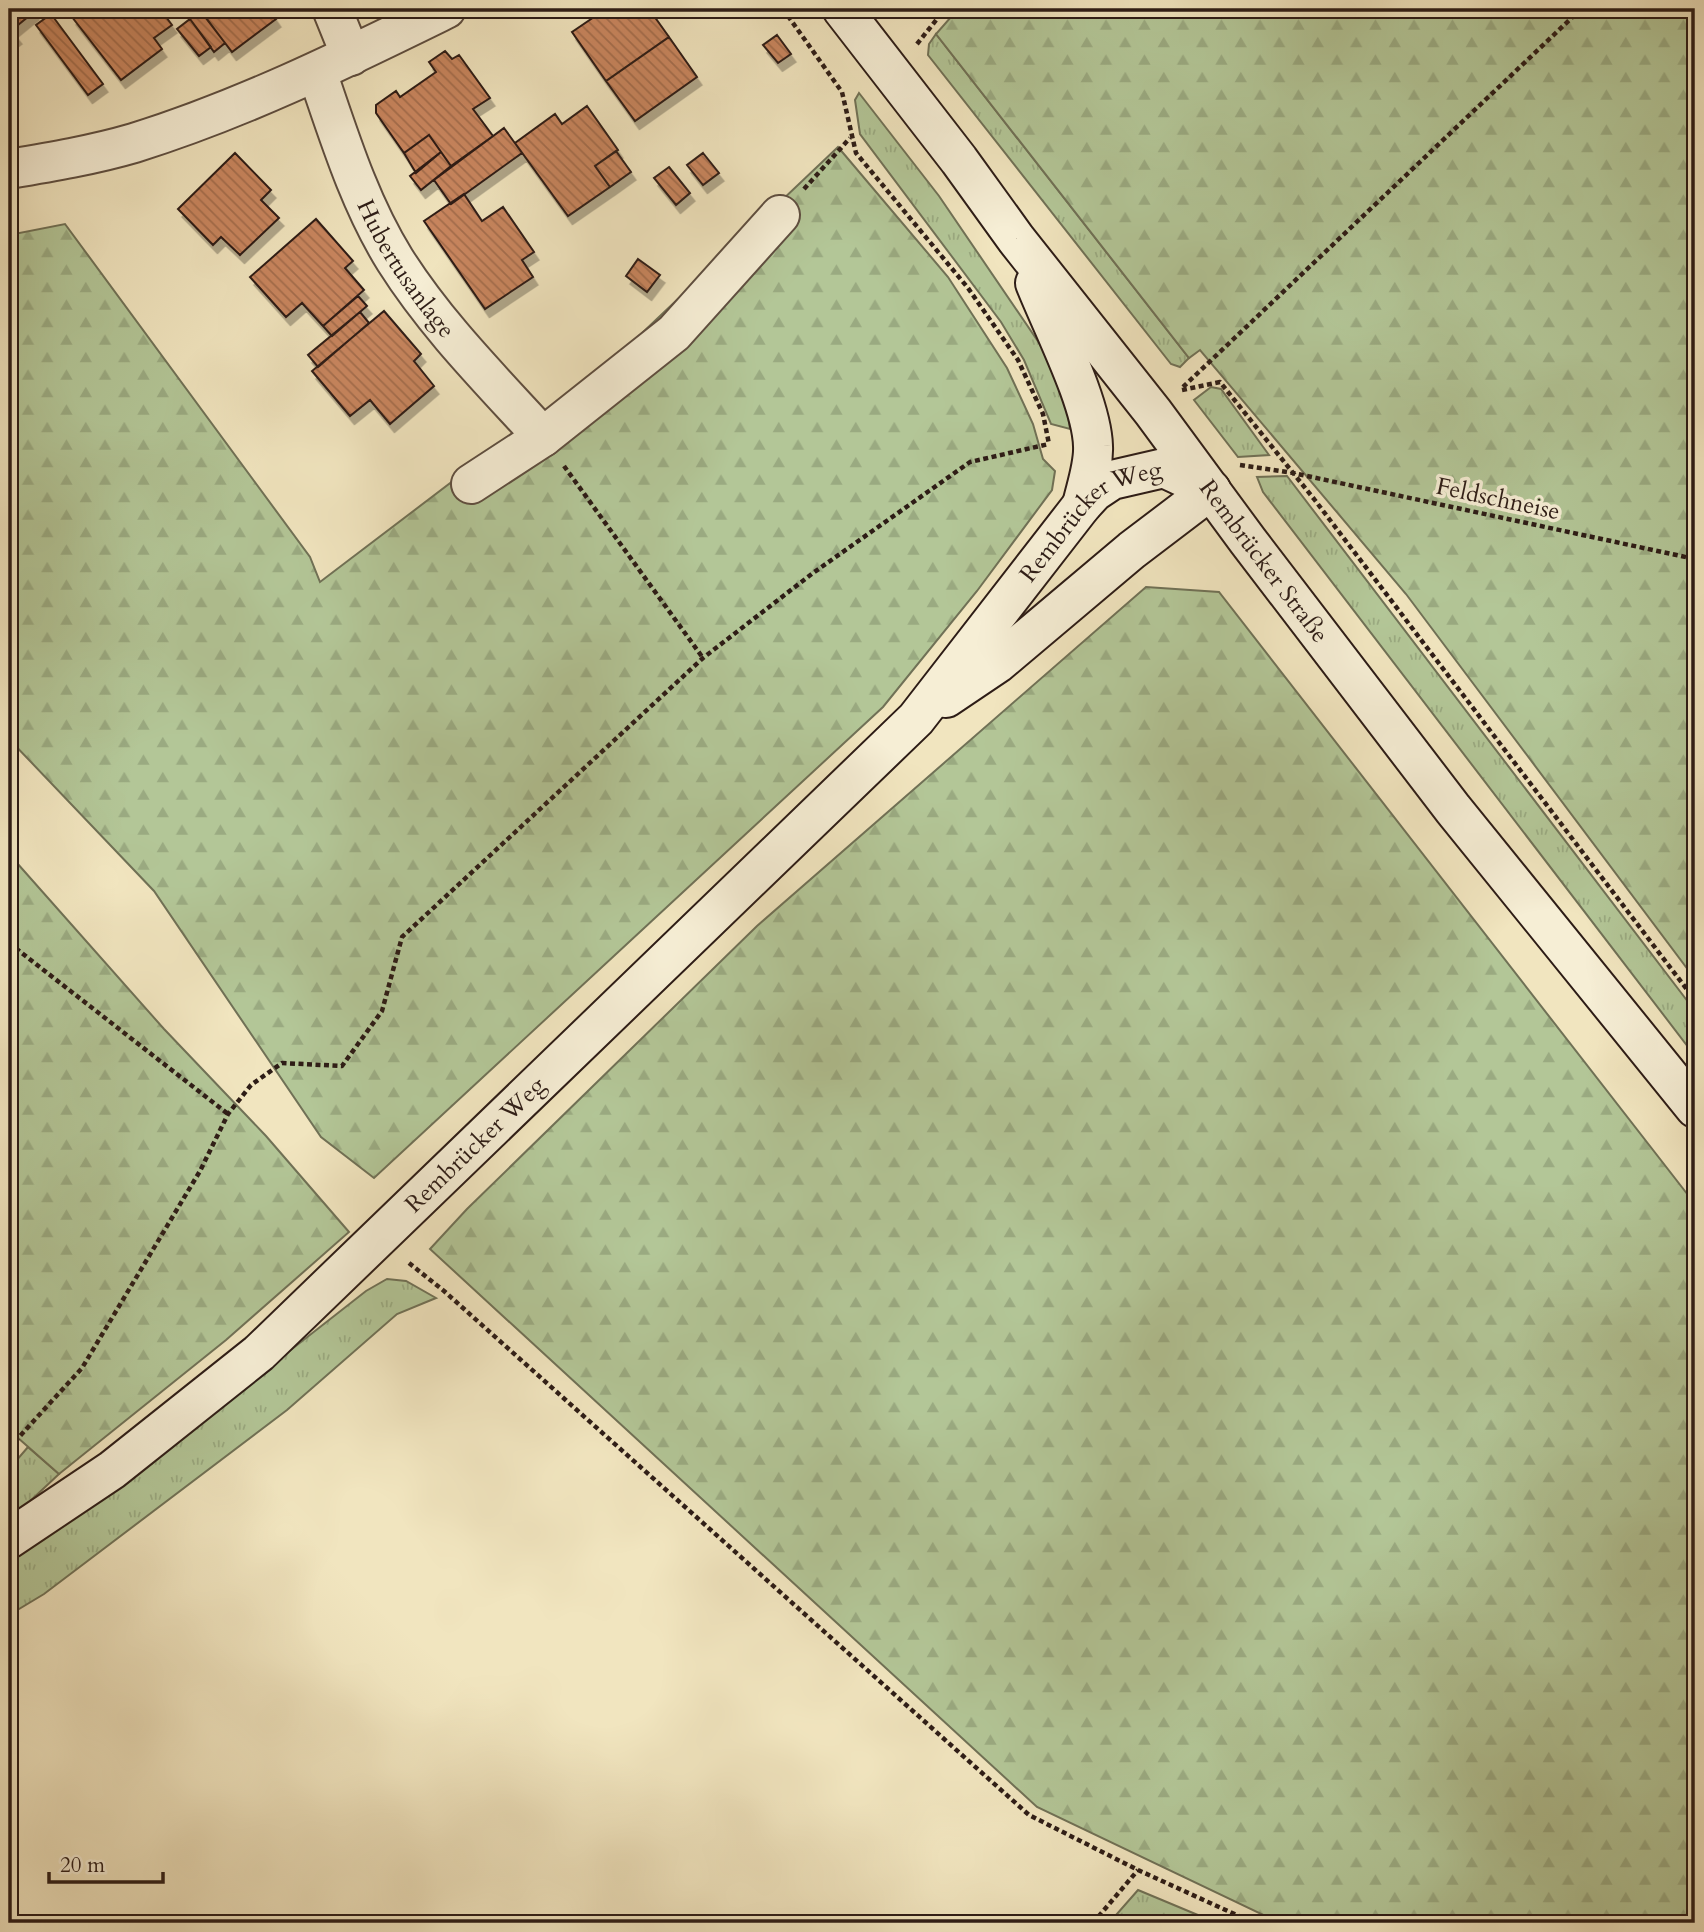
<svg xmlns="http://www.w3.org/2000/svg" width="1704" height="1932" font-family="Cardo,serif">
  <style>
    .grass { fill: url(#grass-tufts); stroke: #707156; stroke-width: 2 }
    .forest { fill: url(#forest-firs); stroke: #707156; stroke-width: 2 }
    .building { fill: url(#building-back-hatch); stroke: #2d1c16; stroke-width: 2; filter: url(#shadow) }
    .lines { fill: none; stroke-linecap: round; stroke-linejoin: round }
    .street-casing { stroke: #5e4e40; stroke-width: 42 }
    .secondary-casing { stroke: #2d1c16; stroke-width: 42 }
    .path { stroke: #2d1c16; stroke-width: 4.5; stroke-dasharray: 5 3.5; stroke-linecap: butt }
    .street { stroke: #f6eed5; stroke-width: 38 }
    .secondary { stroke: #f6eed5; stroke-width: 38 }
    .labels { text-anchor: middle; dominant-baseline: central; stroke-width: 7; stroke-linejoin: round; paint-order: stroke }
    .street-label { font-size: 24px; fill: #2d1c16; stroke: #f6eed5 }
  </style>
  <defs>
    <pattern id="grass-tufts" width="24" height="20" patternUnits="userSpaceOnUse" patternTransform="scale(1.75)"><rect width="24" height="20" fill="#b3c697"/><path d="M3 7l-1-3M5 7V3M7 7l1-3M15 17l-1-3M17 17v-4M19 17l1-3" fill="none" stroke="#9aaa81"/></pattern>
    <pattern id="forest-firs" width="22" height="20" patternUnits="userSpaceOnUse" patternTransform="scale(1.75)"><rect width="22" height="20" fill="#b3c697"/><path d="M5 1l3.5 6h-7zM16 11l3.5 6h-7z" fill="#9aaa81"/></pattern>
    <pattern id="building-back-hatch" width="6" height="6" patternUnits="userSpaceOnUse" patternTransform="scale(1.75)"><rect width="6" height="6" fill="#c9865e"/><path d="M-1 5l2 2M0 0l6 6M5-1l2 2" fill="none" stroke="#a46d4d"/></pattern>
    <filter id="shadow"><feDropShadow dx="4.5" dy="8" stdDeviation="0" flood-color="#0004"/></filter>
  </defs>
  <rect width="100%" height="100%" fill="#f1e5bf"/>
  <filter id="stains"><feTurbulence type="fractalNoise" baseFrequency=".00286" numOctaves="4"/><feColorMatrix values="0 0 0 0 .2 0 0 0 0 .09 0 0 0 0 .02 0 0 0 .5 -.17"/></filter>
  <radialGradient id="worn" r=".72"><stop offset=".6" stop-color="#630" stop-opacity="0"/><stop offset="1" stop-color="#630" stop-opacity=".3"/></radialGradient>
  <!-- grass -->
  <path class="grass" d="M936,34L1189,358L1180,367L1171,364L928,55L929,44Z
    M859,93L939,196L1050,359L1066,402L1070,429L1051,424L1024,360L1001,322L860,134L855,100Z
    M1211,387L1221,389L1269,455L1238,457L1194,400Z
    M1287,476L1695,1011V1056L1263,492L1257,477Z
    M387,1279L406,1281L436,1298L397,1314L287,1410L44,1594L9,1615V1562L85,1511L366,1291Z
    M28,1447L59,1474L27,1504L9,1517V1469Z
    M1138,1890L1217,1923H1109Z"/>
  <!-- forest -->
  <path class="forest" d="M958,9H1695V979L1406,594L1200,350L1189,358L936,34Z
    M838,147L948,277L1007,368L1033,424L1043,459L1055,471L1052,490L977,591L883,707L374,1178L321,1137L154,891L9,739V235L65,224L310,557L320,582L620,354Z
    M1146,587L1219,592L1695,1204V1923H1280L1037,1807L430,1249L467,1209L757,926Z
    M9,854L164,1029L266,1136L349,1232L226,1340L59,1474L9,1430Z"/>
  <!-- building -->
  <path class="building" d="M9,9H31L34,12L12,30L17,36L9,42Z
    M83,9H160L172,25L154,38L162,49L121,80L72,17Z
    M199,9H269L276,19L232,52Z
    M589,9H649L669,37L606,81L572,32L594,17Z
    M201,11L225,43L214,52L190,19Z
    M51,14L103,84L88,95L36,25Z
    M190,19L211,47L199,56L177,29Z
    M777,35L791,54L778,63L763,45Z
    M669,37L697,77L635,121L606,81Z
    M445,51L452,59L459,55L490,98L473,109L493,136L451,166L429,135L404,153L376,113V105L396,91L400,97L436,72L429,62Z
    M587,106L618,150L595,166L610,187L568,216L515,143L555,114L562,124Z
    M504,128L522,153L451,204L434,180Z
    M429,135L441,152L416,173L404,153Z
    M616,151L631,172L610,187L595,166Z
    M441,152L451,166L421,190L410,176Z
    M235,153L271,190L261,200L279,218L240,255L221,237L213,245L178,209Z
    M703,153L719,173L703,185L687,165Z
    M669,167L690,193L676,205L654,178Z
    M464,194L482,221L503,207L534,252L522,260L533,277L485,309L424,221Z
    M316,219L353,261L345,268L364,290L323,326L302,303L286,317L250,277Z
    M638,259L660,275L647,292L626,276Z
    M358,296L367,306L332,336L323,326Z
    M384,311L421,354L414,361L434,386L390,424L370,400L350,416L312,371Z
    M360,312L369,323L318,367L308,355Z"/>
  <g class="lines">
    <defs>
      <g id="street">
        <path d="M332,9L351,56"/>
        <path id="s1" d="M317,72C339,136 359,202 395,260C436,325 491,380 543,437L674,333L780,215"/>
        <path d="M9,169C51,162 93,155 134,143C243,109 344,59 446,9"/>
        <path d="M471,484L543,437"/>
      </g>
      <g id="secondary">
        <path id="s2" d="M842,9L959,160L1016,239L1153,412L1248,541L1453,809L1695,1108"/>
        <path d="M1035,283C1052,326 1092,403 1093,446C1094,465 1086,487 1082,505"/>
        <path d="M946,698L998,663L1132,550L1211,490"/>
        <path id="s3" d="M9,1539L112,1470L259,1353L916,719L1082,505L1094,492L1112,480L1164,468L1211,490"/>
      </g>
    </defs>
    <!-- street casing -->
    <use href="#street" class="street-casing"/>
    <!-- secondary casing -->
    <use href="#secondary" class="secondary-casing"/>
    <!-- path -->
    <path class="path" d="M783,9L842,92L856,153L968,288L1018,360L1043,414L1049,444
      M917,44L945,9
      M804,189L850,138
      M1183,387L1581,9
      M1182,390L1220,382L1314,499L1695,1000
      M1240,465L1293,473L1695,559
      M564,466L703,658
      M9,943L228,1114
      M409,1263L444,1291L1029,1815L1138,1870L1254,1923
      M9,1448L82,1368L200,1171L228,1114L251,1085L282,1063L342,1066L382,1011L402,937L703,658L813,573L970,462L1049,444
      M1093,1923L1138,1870"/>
    <!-- street -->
    <use href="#street" class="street"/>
    <!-- secondary -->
    <use href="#secondary" class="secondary"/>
  </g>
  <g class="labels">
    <!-- street labels -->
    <g class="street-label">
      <text stroke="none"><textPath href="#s1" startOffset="217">Hubertusanlage</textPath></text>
      <text transform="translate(1498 499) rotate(12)">Feldschneise</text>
      <text stroke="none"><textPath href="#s3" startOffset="1494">Rembrücker Weg</textPath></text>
      <text stroke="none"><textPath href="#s2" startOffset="695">Rembrücker Straße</textPath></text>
      <text stroke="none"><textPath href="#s3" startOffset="612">Rembrücker Weg</textPath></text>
    </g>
  </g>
  <!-- margin -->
  <rect width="1704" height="1932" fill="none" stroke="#f1e5bf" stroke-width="35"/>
  <rect x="10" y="10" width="1683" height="1911" fill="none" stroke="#2d1c16" stroke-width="3.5"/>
  <rect x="18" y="18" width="1669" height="1897" fill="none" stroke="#2d1c16" stroke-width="2"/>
  <!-- scale -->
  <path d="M49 1872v10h114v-10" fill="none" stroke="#2d1c16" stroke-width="3.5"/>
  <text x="60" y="1872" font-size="21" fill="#2d1c16" stroke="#f6eed5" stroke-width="5" paint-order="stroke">20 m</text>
  <rect width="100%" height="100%" filter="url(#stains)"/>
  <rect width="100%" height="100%" fill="url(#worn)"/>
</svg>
